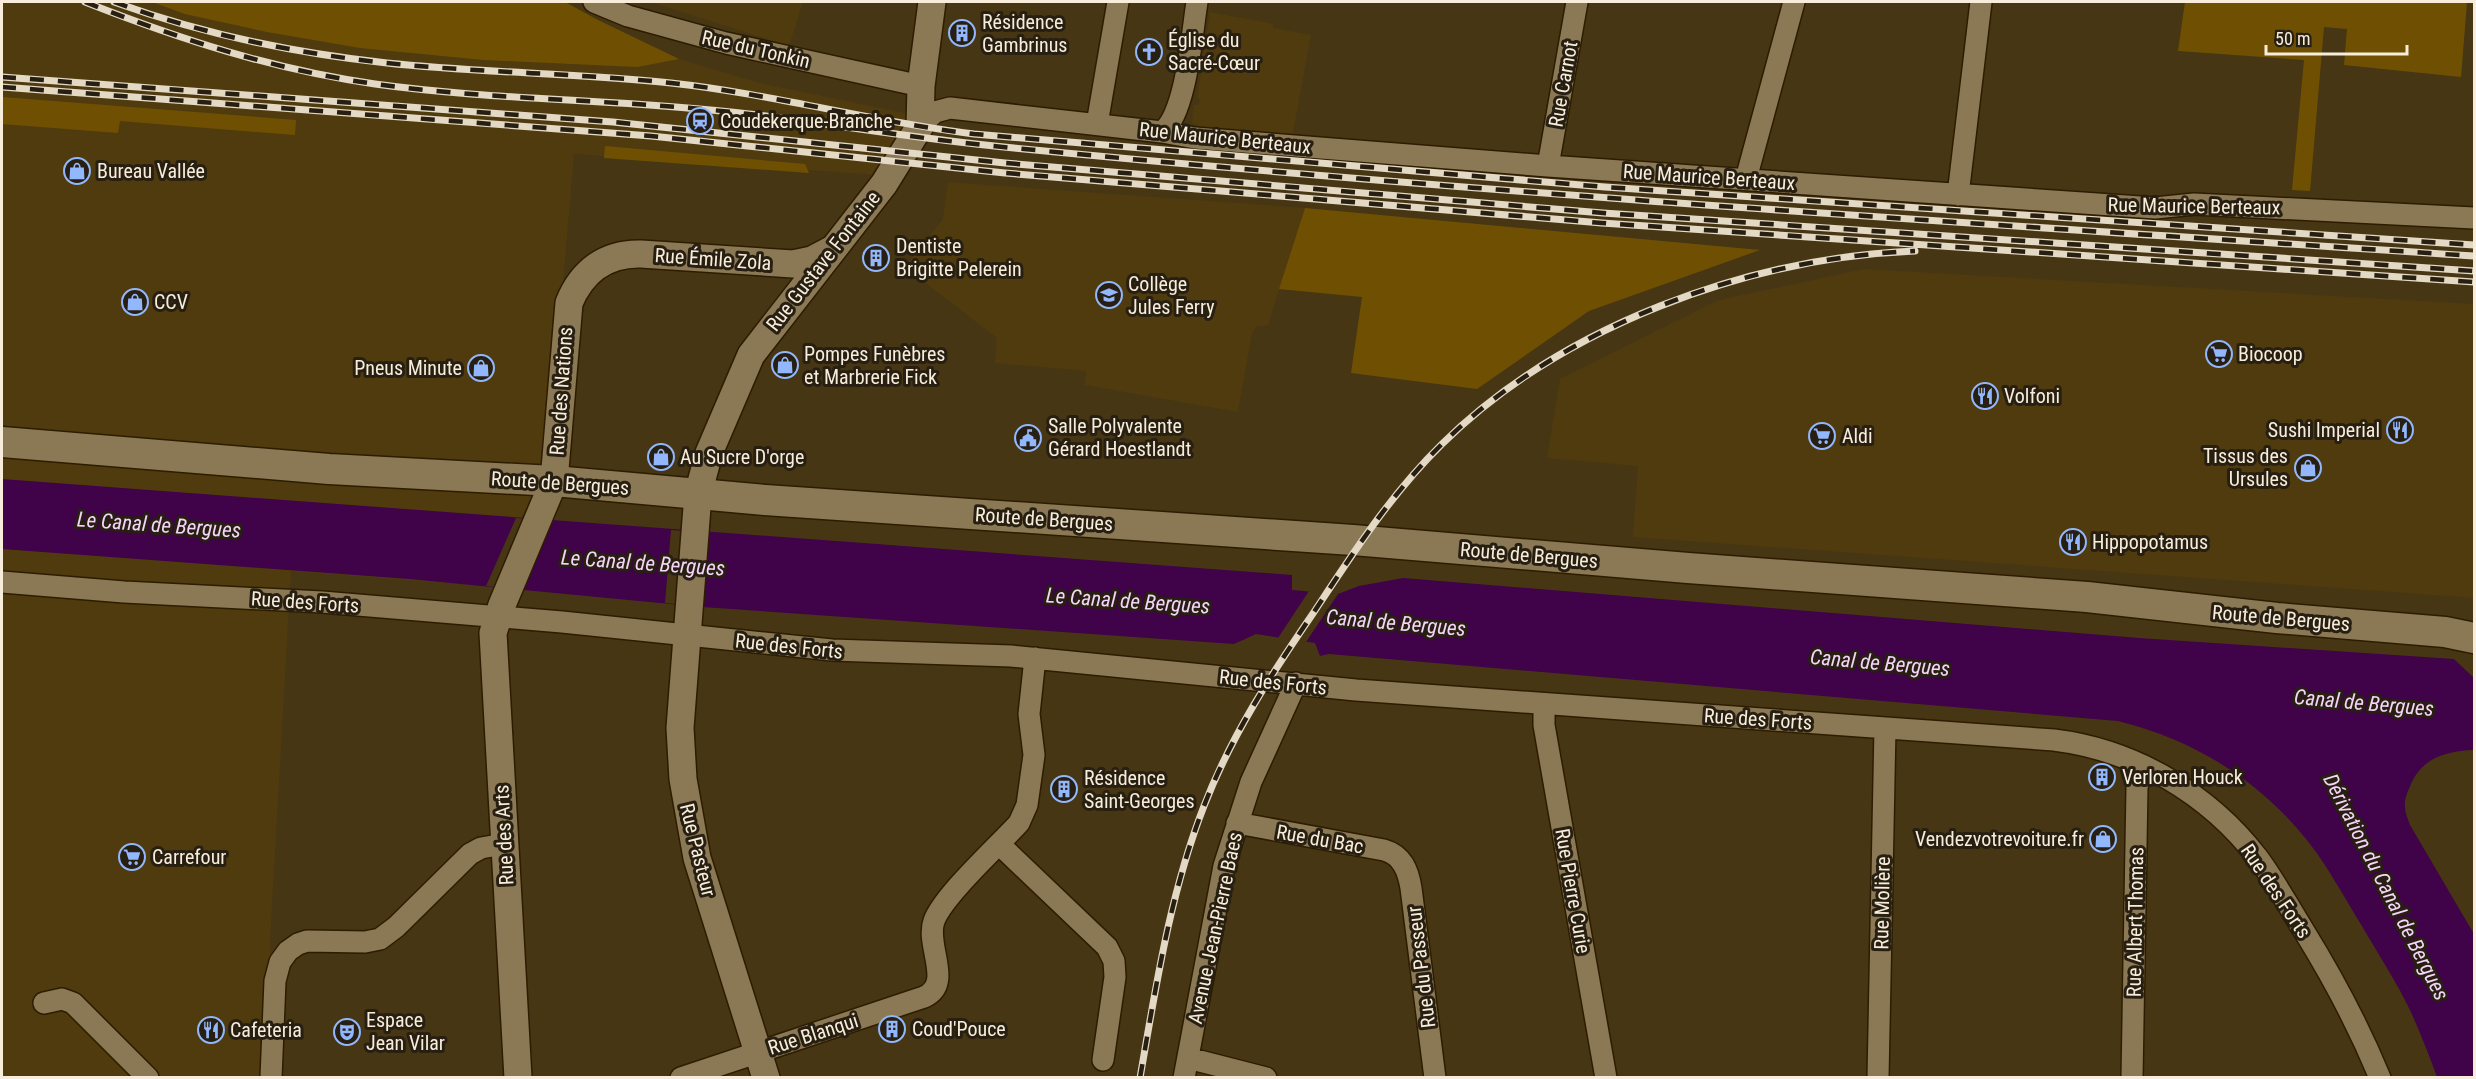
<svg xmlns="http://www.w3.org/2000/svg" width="2476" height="1079" font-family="'Roboto Condensed',sans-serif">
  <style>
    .built { fill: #503b0f }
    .green { fill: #6f5003 }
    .water { fill: #400249 }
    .pier { fill: #473614 }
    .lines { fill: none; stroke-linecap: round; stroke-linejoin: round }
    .minor-casing { stroke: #2d1d00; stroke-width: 24 }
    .tertiary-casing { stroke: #2d1d00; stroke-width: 30 }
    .secondary-casing { stroke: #2d1d00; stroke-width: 33 }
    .minor { stroke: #8b7855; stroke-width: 21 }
    .tertiary { stroke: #8b7855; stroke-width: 27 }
    .secondary { stroke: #8b7855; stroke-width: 30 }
    .rail-casing { stroke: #e4d9c4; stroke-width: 7 }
    .rail { stroke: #271f11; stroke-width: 4.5; stroke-dasharray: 14; stroke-linecap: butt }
    .labels { text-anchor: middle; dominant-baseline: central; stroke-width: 6; stroke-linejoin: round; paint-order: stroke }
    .poi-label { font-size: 20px; fill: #f8edda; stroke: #271f11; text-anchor: start }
    .street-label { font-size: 20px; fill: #f8edda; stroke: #271f11 }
    .water-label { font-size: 21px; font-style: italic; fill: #f6d5fa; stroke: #271f11 }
  </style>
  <rect width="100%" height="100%" fill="#473614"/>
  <!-- built -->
  <path class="built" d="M2,2H565L598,20L679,59L759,83L909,114L879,175L574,154L547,469L486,586L291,571L270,940L275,1077L2,1078Z
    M651,2H803L789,46Z
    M1210,12L1273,24V28L1311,35L1292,138L1197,130L1198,124L1192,123L1194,105H1199L1200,99H1197Z
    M948,182L1305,208L1268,325L1257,326L1252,333L1238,412L1085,385L1086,371L995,363L997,338L905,267L943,219Z
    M1864,269L2474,304V598L1633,537L1638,466L1547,458L1560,379L1719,300Z"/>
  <!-- green -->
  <path class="green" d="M152,2H565L598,20L679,59L637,67L484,60L360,48L267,32L185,14Z
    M2185,2H2467L2461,77L2344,65L2347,29L2324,27L2310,191L2292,190L2304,60L2178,51Z
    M2,97L296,120L295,135L120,121L118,133L2,124Z
    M605,146L805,164L809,173L604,158Z
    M1305,208L1760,250L1589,311L1477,389L1351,373L1362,297L1279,289Z"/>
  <!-- water -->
  <path class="water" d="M2,479L1292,575V590L1338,594L1359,586L1403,578L2139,638L2454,659L2474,678V750C2447,751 2423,757 2411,784C2408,791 2404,799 2405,807C2405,813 2408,819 2410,825L2474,934V1077H2437C2429,1055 2420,1032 2410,1010C2396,981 2378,954 2362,926C2347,902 2333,876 2316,852C2267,785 2199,741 2118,721L1329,654L1320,656L1315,643L1256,634L1234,644L702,607L409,579L2,549Z"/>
  <!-- pier -->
  <path class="pier" d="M516,518L552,521L523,590L486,586Z
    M671,530L708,533L702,607L665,603Z
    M1309,591L1338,594L1306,642L1278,638Z"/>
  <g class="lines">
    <defs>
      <path id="minor" d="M594,2L628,16L726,43L921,86
        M1097,124L1118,2
        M920,126L935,112L950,108L1162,132L1195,138L1548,166L2155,208L2194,204L2474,218
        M1162,132C1186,114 1192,33 1197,2
        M1548,166L1577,2
        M1746,179L1794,2
        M1958,195L1981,2
        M2,582L124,592L322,602L562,622L832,650L1011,656L1356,690L2054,740C2135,750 2209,794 2258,858C2275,881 2289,907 2304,931C2333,978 2359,1027 2380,1078
        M1544,704V725L1606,1078
        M1237,823L1384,850C1402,855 1408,870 1411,888L1435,1078
        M999,844L1107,947L1114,961L1115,977L1103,1060
        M44,1003L62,999L73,1003L148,1078
        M1188,1058L1266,1078
        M271,1078L275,981L280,962L288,951L298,944L307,941L365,942L380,939L396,927L470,854L481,848L504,844
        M681,1078L924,997C954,984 925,945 934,921C943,896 998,846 1019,823L1027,805L1034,755L1029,714L1035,658
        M1184,1078L1224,866L1251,782L1296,683
        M1878,1078L1885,728
        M2132,1078L2137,787L2143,767"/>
      <path id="tertiary" d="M518,1078L493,633L502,605L554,481L569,303C582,271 606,253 641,254L793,264L812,260L831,250
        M766,1078L697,858L683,779L680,728L698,494L709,453L751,355L884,184L920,126L921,86L932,2"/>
      <path id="secondary" d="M2,442L329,469L554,481L765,500L1353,540L1688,568L2087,597L2277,618L2445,632L2474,638"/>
    </defs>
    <!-- minor casing -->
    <use href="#minor" class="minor-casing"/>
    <!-- tertiary casing -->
    <use href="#tertiary" class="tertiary-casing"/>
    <!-- secondary casing -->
    <use href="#secondary" class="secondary-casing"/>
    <!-- minor -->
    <use href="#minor" class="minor"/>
    <!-- tertiary -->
    <use href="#tertiary" class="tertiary"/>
    <!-- secondary -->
    <use href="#secondary" class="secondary"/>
    <defs>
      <path id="rail" d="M85,2C179,39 275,70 375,84C499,101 625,99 749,114C838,125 925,140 1014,148C1500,195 1987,224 2474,256
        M114,2C202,34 293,53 387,63C481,73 577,73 671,83C773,94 873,122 974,134L1605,187L2474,245
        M2,77L613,122L1005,163L1603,213L2474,271
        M2,87L651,136L1005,173L1602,223L2474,282
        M1140,1078C1156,986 1170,893 1204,806C1231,736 1272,673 1314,612C1353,553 1391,494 1442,444C1562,326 1747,258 1915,251"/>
    </defs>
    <!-- rail casing -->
    <use href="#rail" class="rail-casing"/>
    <!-- rail -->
    <use href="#rail" class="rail"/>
  </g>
  <!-- icons -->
  <defs>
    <symbol id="building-ring" viewBox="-11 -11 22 22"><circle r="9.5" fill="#271f11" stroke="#92b7fd" stroke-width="1.5"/><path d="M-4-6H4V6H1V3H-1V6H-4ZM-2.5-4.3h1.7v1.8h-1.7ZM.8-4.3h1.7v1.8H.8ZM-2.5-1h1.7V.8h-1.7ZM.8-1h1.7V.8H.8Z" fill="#92b7fd"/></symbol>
    <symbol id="church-ring" viewBox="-11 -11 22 22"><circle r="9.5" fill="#271f11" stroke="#92b7fd" stroke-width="1.5"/><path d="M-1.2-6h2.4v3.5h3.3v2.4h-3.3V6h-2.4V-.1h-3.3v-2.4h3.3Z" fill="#92b7fd"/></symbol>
    <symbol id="station-ring" viewBox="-11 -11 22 22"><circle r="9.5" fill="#271f11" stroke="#92b7fd" stroke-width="1.5"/><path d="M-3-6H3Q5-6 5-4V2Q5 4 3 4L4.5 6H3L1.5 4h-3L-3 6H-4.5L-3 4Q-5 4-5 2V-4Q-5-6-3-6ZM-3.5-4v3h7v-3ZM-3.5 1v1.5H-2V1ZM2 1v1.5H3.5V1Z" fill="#92b7fd"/></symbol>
    <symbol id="shop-ring" viewBox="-11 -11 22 22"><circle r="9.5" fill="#271f11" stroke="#92b7fd" stroke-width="1.5"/><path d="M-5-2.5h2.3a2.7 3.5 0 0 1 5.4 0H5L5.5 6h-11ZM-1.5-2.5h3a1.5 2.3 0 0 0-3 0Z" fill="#92b7fd"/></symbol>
    <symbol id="school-ring" viewBox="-11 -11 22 22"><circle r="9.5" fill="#271f11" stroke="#92b7fd" stroke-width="1.5"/><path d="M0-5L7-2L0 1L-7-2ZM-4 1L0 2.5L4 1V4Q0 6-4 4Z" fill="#92b7fd"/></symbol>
    <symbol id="supermarket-ring" viewBox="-11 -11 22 22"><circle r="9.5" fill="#271f11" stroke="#92b7fd" stroke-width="1.5"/><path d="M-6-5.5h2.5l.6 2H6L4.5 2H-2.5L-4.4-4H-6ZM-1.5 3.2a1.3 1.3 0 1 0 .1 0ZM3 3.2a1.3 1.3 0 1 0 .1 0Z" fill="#92b7fd"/></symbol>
    <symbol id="restaurant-ring" viewBox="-11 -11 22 22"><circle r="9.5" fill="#271f11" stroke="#92b7fd" stroke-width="1.5"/><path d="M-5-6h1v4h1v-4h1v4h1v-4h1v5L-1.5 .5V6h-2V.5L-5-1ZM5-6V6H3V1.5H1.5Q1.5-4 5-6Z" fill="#92b7fd"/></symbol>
    <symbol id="civic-ring" viewBox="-11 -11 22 22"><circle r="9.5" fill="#271f11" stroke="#92b7fd" stroke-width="1.5"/><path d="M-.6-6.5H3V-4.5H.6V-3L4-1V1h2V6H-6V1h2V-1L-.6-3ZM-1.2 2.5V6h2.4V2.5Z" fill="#92b7fd"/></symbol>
    <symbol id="theatre-ring" viewBox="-11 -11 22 22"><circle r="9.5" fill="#271f11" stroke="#92b7fd" stroke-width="1.5"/><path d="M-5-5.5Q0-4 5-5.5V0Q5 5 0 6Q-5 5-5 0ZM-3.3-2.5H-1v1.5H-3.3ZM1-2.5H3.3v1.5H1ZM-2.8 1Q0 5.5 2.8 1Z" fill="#92b7fd"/></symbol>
  </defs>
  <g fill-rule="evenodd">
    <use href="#building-ring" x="947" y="18" width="30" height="30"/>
    <use href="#church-ring" x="1134" y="37" width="30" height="30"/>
    <use href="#station-ring" x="685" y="106" width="30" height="30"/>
    <use href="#shop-ring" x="62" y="156" width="30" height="30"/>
    <use href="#building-ring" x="861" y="243" width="30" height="30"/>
    <use href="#school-ring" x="1094" y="280" width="30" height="30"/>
    <use href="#shop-ring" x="120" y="287" width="30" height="30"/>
    <use href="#supermarket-ring" x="2204" y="339" width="30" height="30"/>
    <use href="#shop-ring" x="770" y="350" width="30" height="30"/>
    <use href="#shop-ring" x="466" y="353" width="30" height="30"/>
    <use href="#restaurant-ring" x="1970" y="381" width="30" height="30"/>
    <use href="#restaurant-ring" x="2385" y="415" width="30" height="30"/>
    <use href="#supermarket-ring" x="1807" y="421" width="30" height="30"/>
    <use href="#civic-ring" x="1013" y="423" width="30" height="30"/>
    <use href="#shop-ring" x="646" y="442" width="30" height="30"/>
    <use href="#shop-ring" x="2293" y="453" width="30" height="30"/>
    <use href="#restaurant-ring" x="2058" y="527" width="30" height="30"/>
    <use href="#building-ring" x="2087" y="762" width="30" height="30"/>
    <use href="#building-ring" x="1049" y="774" width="30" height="30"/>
    <use href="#shop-ring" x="2088" y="824" width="30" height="30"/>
    <use href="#supermarket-ring" x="117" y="842" width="30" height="30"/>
    <use href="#building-ring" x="877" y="1014" width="30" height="30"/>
    <use href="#restaurant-ring" x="196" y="1015" width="30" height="30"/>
    <use href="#theatre-ring" x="332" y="1017" width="30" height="30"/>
  </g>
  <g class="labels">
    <!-- poi labels -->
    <g class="poi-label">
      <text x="982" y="22">Résidence<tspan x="982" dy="23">Gambrinus</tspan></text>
      <text x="1168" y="40">Église du<tspan x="1168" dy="23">Sacré-Cœur</tspan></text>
      <text x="720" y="121">Coudekerque-Branche</text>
      <text x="97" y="171">Bureau Vallée</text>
      <text x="896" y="246">Dentiste<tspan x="896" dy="23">Brigitte Pelerein</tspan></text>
      <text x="1128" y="284">Collège<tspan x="1128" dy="23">Jules Ferry</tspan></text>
      <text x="154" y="302">CCV</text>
      <text x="804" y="354">Pompes Funèbres<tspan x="804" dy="23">et Marbrerie Fick</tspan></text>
      <text x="2238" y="354">Biocoop</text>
      <text x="462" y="368" text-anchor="end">Pneus Minute</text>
      <text x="2004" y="396">Volfoni</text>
      <text x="1048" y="426">Salle Polyvalente<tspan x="1048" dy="23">Gérard Hoestlandt</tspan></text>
      <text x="2380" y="430" text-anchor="end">Sushi Imperial</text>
      <text x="1842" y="436">Aldi</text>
      <text x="2288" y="456" text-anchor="end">Tissus des<tspan x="2288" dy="23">Ursules</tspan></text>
      <text x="680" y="457">Au Sucre D'orge</text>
      <text x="2092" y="542">Hippopotamus</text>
      <text x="2122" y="777">Verloren Houck</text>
      <text x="1084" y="778">Résidence<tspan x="1084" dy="23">Saint-Georges</tspan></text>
      <text x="2084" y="839" text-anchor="end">Vendezvotrevoiture.fr</text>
      <text x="152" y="857">Carrefour</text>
      <text x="366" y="1020">Espace<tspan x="366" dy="23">Jean Vilar</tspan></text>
      <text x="912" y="1029">Coud'Pouce</text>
      <text x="230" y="1030">Cafeteria</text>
    </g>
    <!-- street labels -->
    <g class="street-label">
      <text transform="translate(756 49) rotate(13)">Rue du Tonkin</text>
      <text transform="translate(1563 84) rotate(-80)">Rue Carnot</text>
      <text transform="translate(1225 138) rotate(6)">Rue Maurice Berteaux</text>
      <text transform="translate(1709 177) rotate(4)">Rue Maurice Berteaux</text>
      <text transform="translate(2194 206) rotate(1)">Rue Maurice Berteaux</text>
      <text transform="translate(713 259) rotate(4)">Rue Émile Zola</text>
      <text transform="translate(823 261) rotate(-52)">Rue Gustave Fontaine</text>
      <text transform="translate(561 391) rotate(-86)">Rue des Nations</text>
      <text transform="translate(560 483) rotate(4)">Route de Bergues</text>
      <text transform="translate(1044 519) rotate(4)">Route de Bergues</text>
      <text transform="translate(1529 555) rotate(5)">Route de Bergues</text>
      <text transform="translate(305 602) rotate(4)">Rue des Forts</text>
      <text transform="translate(2281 618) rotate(5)">Route de Bergues</text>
      <text transform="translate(789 646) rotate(6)">Rue des Forts</text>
      <text transform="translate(1273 682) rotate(6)">Rue des Forts</text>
      <text transform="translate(1758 719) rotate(4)">Rue des Forts</text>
      <text transform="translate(504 835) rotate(-93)">Rue des Arts</text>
      <text transform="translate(1320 839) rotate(10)">Rue du Bac</text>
      <text transform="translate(698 850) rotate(76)">Rue Pasteur</text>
      <text transform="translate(1573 891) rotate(80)">Rue Pierre Curie</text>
      <text transform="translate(2276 891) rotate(56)">Rue des Forts</text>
      <text transform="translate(1882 903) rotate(-89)">Rue Molière</text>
      <text transform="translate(2135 922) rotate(-89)">Rue Albert Thomas</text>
      <text transform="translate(1215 928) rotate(-78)">Avenue Jean-Pierre Baes</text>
      <text transform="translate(1421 967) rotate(-97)">Rue du Passeur</text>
      <text transform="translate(813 1034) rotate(-18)">Rue Blanqui</text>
    </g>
    <!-- water labels -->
    <g class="water-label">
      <text transform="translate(159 525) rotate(4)">Le Canal de Bergues</text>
      <text transform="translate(643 563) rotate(4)">Le Canal de Bergues</text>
      <text transform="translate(1128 601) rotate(4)">Le Canal de Bergues</text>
      <text transform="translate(1396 623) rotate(5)">Canal de Bergues</text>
      <text transform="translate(1880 663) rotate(5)">Canal de Bergues</text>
      <text transform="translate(2364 703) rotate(5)">Canal de Bergues</text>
      <text transform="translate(2386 887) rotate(63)">Dérivation du Canal de Bergues</text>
    </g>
  </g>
  <!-- border -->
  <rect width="2476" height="1079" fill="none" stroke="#f8edda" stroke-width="6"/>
  <!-- scale -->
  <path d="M2266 45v9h141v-9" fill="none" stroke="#f8edda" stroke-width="3"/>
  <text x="2275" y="45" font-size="18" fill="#f8edda" stroke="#271f11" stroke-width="4.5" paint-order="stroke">50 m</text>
</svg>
